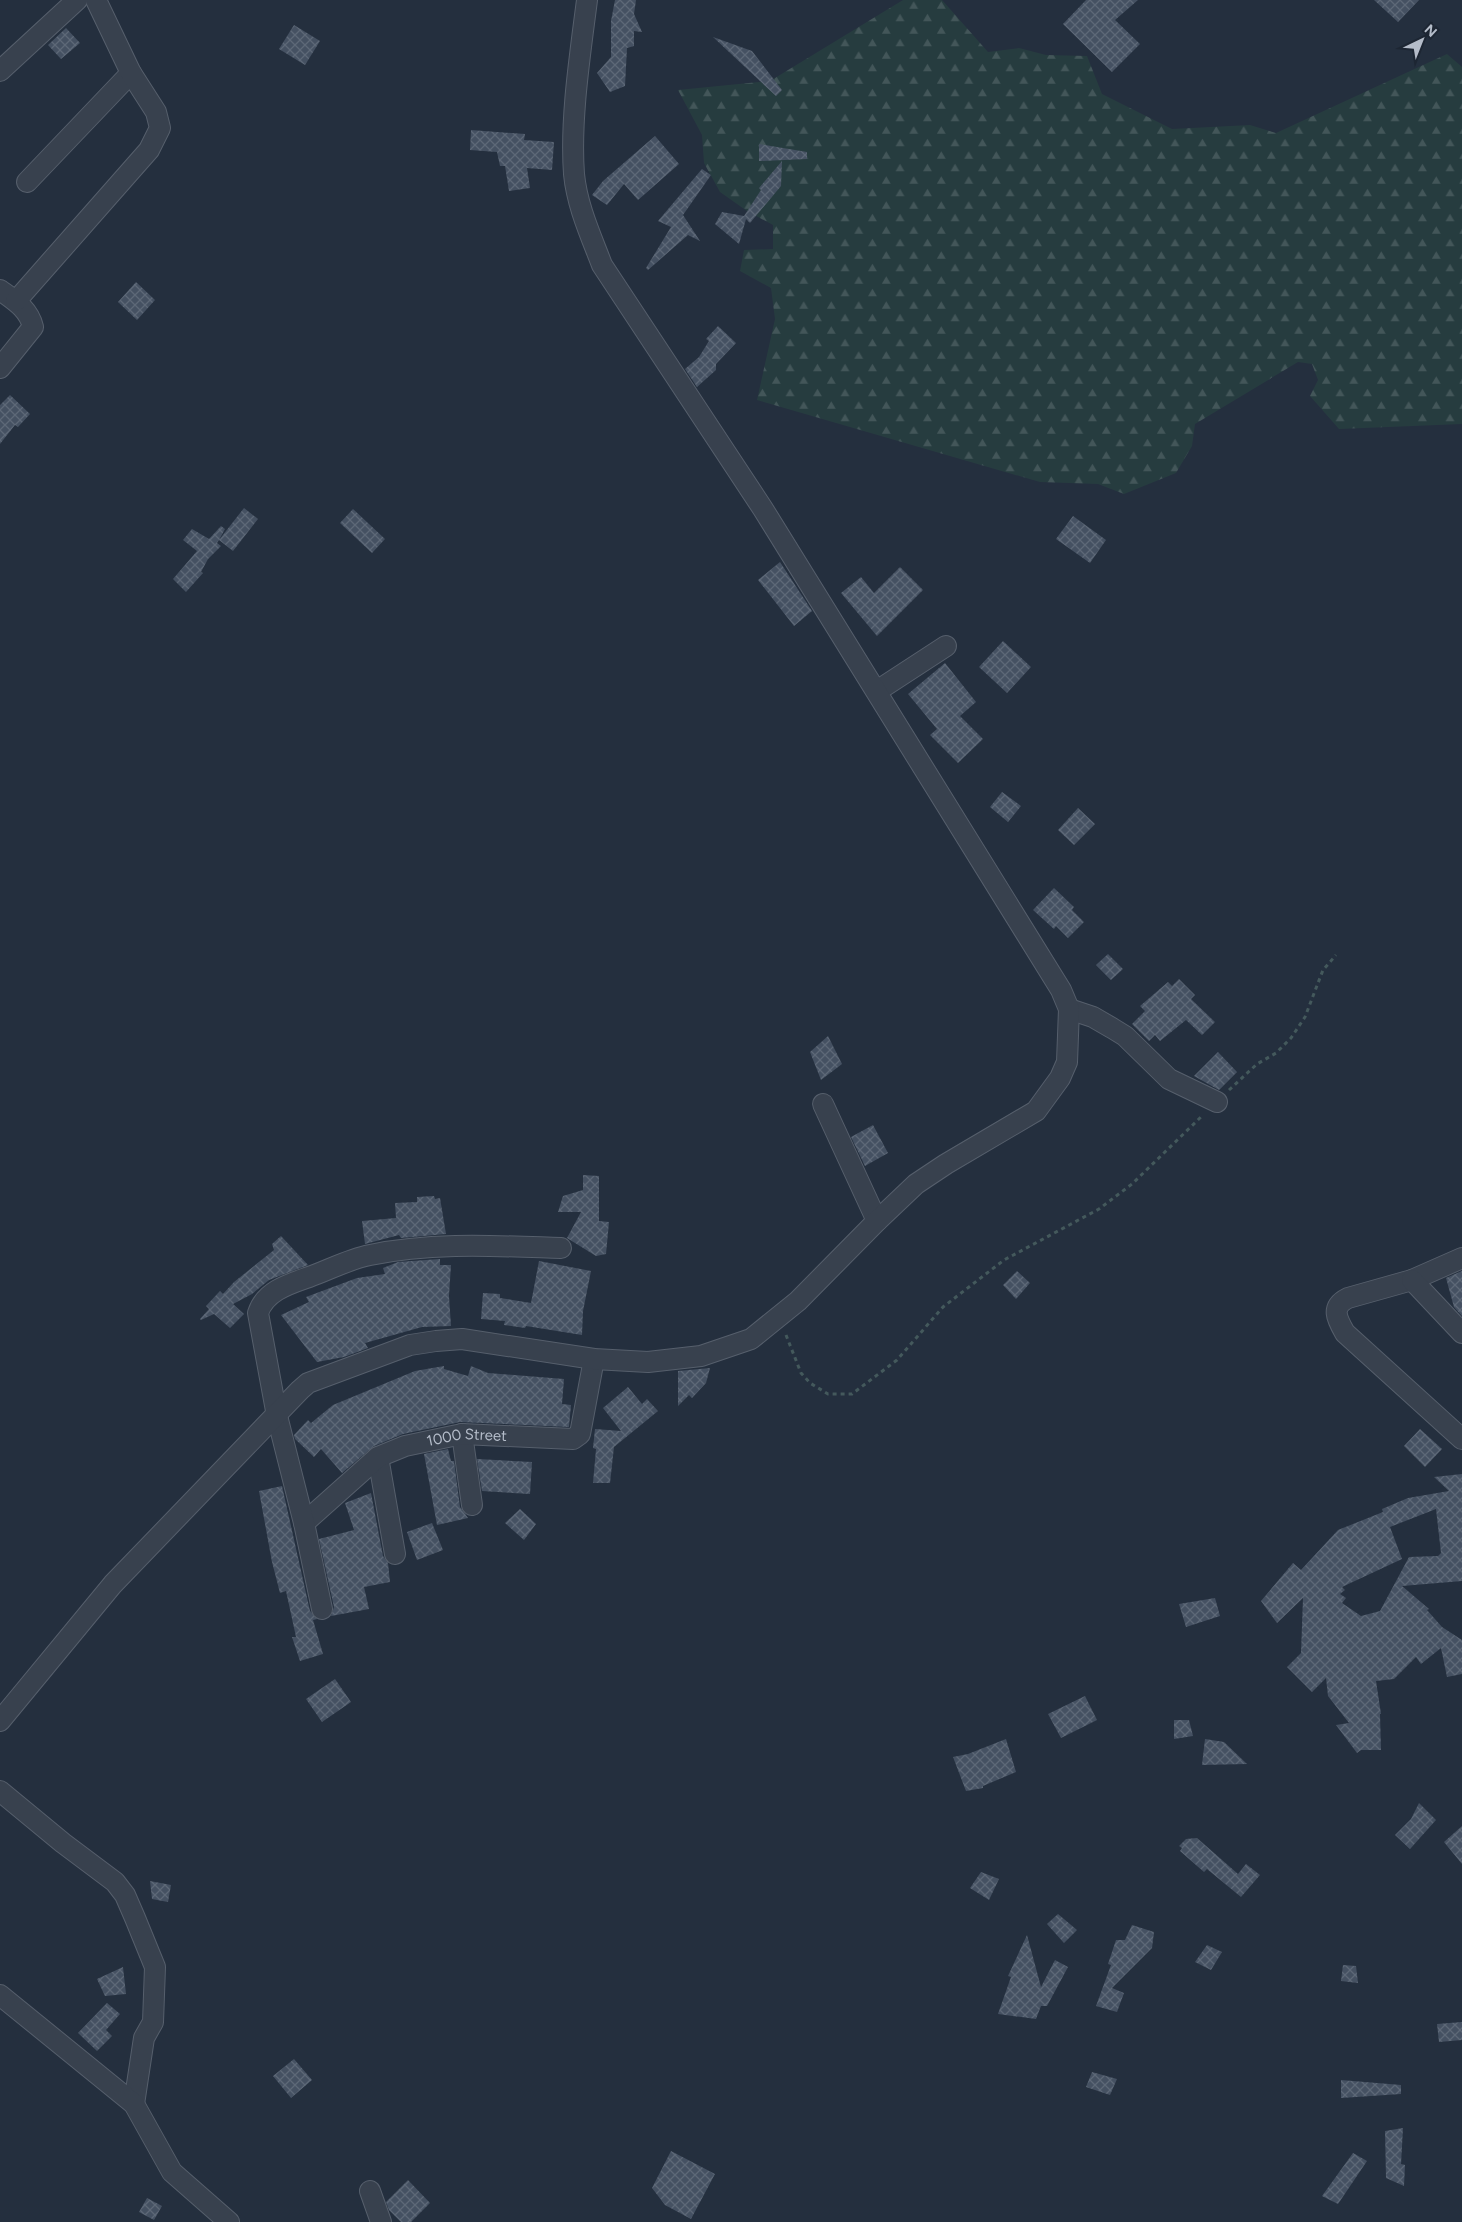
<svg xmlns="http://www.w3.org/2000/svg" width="1462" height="2222" font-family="Figtree,sans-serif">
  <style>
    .forest { fill: url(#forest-firs) }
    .building { fill: url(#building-cross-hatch); fill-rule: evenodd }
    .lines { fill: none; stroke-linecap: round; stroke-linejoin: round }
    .minor-casing { stroke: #565f6c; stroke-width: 22 }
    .path { stroke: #44595c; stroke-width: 3; stroke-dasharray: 4 4; stroke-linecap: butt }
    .minor { stroke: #38414e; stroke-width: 20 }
    .labels { text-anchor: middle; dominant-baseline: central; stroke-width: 5; stroke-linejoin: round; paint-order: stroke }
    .street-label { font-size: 15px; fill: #b4bcc9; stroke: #1d2633 }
  </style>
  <defs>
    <pattern id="forest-firs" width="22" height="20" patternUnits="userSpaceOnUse" patternTransform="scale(1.25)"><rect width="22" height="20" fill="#263c3f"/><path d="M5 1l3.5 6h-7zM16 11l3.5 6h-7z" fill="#435659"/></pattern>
    <pattern id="building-cross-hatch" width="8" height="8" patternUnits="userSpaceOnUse" patternTransform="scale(1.25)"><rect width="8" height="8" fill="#455162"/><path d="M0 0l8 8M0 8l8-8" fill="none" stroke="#5d6877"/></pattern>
  </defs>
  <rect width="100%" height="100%" fill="#242f3e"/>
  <!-- forest -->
  <path class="forest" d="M903,0H942L988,52L1019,48L1046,55L1087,56L1102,94L1172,129L1250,125L1276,133L1447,54L1462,67V424L1339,429L1310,396L1318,380L1312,364L1298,362L1195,424L1192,446L1176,473L1124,494L1098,484L1040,482L757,400L775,319L771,288L740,271L744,250L773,249V225L747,211L720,192L704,163L702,135L678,90L770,81Z"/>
  <!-- building -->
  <path class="building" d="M615,0H636L634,14L642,32L634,31V46L627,48L625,86L610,92L597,73L611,57V21Z
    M1086,0H1138L1115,20L1140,44L1112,72L1063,24Z
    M1374,0H1419L1398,22Z
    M294,25L320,41L305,65L279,49Z
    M66,28L80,43L61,59L48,45Z
    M713,37L752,51L782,90L776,96Z
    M471,130L525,134L524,140L554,142L552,170L527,168L530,188L509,191L505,166H500L497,152L470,150Z
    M655,136L679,164L638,200L624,184L607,205L592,195L603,181Z
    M759,144L807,152V159L759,161Z
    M782,161L781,186L750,223L746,219L739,244L715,224L722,212L744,216L761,190L759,188Z
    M702,169L711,175L683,215L700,241L688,235L648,270L646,268L671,227L658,221Z
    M136,282L155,300L137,320L118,302Z
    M718,326L736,343L716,364V370L697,387L685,369L699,357L709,341L706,339Z
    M10,395L30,414L18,427L15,425L0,444V405Z
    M244,508L258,519L233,551L219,540L217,543L221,546L208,559L201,572L203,573L186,592L173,579L197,551L183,540L192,529L209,539L221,526L225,529L219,540Z
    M353,509L385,539L372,553L340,523Z
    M1073,516L1106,540L1090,563L1056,539Z
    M780,562L812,611L794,626L758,580Z
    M900,567L923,590L877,636L841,593L861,577L874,593Z
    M1003,641L1031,667L1007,693L979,667Z
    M945,663L976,702L960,716L983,739L958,763L930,735L937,729L908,694Z
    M1002,792L1021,806L1008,822L990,807Z
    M1078,808L1095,824L1074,845L1058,830Z
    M1054,888L1074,907L1072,910L1084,922L1068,938L1056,926L1054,929L1033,910Z
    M1108,954L1123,969L1111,980L1096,965Z
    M1179,979L1195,995L1191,999L1215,1022L1202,1035L1186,1020L1160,1041L1155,1035L1149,1041L1132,1024L1145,1011L1140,1006L1168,982L1172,986Z
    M828,1036L842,1064L821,1080L810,1052Z
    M1218,1052L1237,1072L1219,1090L1194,1076Z
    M873,1125L888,1153L865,1166L851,1137Z
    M583,1175L599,1176V1221L609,1222L606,1254L596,1256L567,1238L581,1212H558L563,1196L583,1190Z
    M434,1196L435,1199L440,1198L446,1234L401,1238L399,1235L365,1244L362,1221L396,1218L395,1203L417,1202V1197Z
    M281,1236L308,1265L269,1280L252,1294L233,1304L244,1314L230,1328L214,1314L201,1320L200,1319L209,1309L206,1306L220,1291L223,1294L234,1282L274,1250L272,1244Z
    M440,1259V1265H451L449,1296L451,1326L422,1327L365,1343L368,1348L344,1357L317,1362L281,1315L309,1302L306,1297L357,1278L385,1274L383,1268L398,1262Z
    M539,1261L591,1271L583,1311L582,1335L526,1326L525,1328L504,1325L505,1321L481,1319L483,1293L500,1294V1298L531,1303Z
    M1017,1271L1030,1283L1016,1299L1003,1285Z
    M1462,1271V1316L1454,1307L1446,1278Z
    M444,1366V1369L468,1376L471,1366L488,1373L564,1379L562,1404L571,1405L569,1427L460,1422L403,1434L374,1446L342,1473L321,1449L314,1457L295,1439L294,1435L308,1420L311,1423L333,1405L415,1371Z
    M710,1368L706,1383L692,1398L689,1395L678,1406V1371Z
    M628,1387L642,1404L647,1399L658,1411L614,1447L610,1483H593L596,1449L593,1448L595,1429L621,1431L603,1408Z
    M1420,1429L1442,1449L1425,1467L1404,1446Z
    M448,1449L451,1461H454L460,1507L468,1518L437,1525L424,1454Z
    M477,1459L532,1462L530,1494L482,1491Z
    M1462,1474V1581L1402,1586L1429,1609L1427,1610L1442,1627L1462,1640V1674L1447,1677L1441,1648L1421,1664L1416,1657L1394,1679L1376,1681L1381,1714H1380L1381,1750H1361L1357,1753L1336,1725L1349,1723L1328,1696L1326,1678L1312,1692L1287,1667L1301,1653L1303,1598L1277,1623L1261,1601L1293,1563L1301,1570L1338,1530L1383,1512L1382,1509L1408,1498L1449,1491L1434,1477ZM1436,1509L1441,1553L1438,1556L1409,1557L1380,1611L1361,1616L1342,1603L1346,1598L1340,1594L1345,1590L1342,1587L1402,1559L1390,1527Z
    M282,1486L310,1611L317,1619L313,1620L323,1654L300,1661L292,1637H296L286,1591L280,1593L272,1562L259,1491Z
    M371,1493L383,1556L388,1563L390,1582L364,1587L369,1609L331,1616L334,1607L319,1539L354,1530L345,1503Z
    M520,1509L536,1524L524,1540L505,1523Z
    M432,1523L443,1550L417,1560L407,1532Z
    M1215,1598L1220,1616L1186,1627L1179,1604Z
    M335,1679L351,1702L322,1722L306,1699Z
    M1085,1696L1097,1720L1061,1738L1048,1714Z
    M1174,1720H1189L1193,1736L1174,1739Z
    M1006,1739L1016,1772L983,1786V1788L966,1791L953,1757L968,1754Z
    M1205,1739L1224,1742L1247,1764L1202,1765Z
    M1419,1803L1436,1820L1410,1849L1395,1835L1411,1819Z
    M1462,1826V1864L1444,1842Z
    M1197,1838L1238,1874L1246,1864L1260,1875L1241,1897L1207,1869L1204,1872L1180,1851L1182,1848L1179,1846L1186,1839Z
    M981,1872L999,1879L989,1900L970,1888Z
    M150,1881L171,1885L168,1902L152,1899Z
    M1058,1914L1077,1930L1064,1943L1047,1924Z
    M1132,1925L1154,1932L1152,1948L1112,1988L1124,1993L1117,2012L1096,2006L1111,1965L1108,1964L1116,1940H1125Z
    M1027,1935L1041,1987L1055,1960L1068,1967L1047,2006H1041L1036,2019L998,2014L1011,1977L1008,1976Z
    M1207,1945L1222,1952L1211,1970L1195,1962Z
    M1343,1965L1356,1966L1358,1983L1341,1981Z
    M123,1967L126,1994L105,1996L97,1979Z
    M107,2003L120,2014L106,2030L112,2036L97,2051L78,2033Z
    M1462,2022V2040L1439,2042L1437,2024Z
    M294,2059L312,2080L291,2098L273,2076Z
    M1092,2072L1117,2079L1110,2095L1086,2087Z
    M1341,2080L1401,2085V2094L1341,2098Z
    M1403,2128L1401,2164L1405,2165L1404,2186L1386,2178L1385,2131Z
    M671,2151L715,2174L691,2219L665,2205L652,2188Z
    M1353,2153L1367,2161L1338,2204L1322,2196Z
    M408,2180L430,2203L411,2222H401L389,2210L386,2202Z
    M147,2198L162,2206L154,2220L139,2212Z"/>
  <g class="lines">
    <defs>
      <g id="minor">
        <path d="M0,71L77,0"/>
        <path d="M27,182L131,73"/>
        <path d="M0,290C14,300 29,309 33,327L0,368"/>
        <path d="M16,301L149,150L160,128L156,112L131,73L96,0"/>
        <path d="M877,691L946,646"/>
        <path d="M1069,1009L1093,1017L1112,1028L1125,1036L1169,1079L1217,1102"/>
        <path d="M823,1104L877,1221"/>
        <path d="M1462,1258L1412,1280L1348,1298C1330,1307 1337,1319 1345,1333L1462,1439"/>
        <path d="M1412,1280L1462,1333"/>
        <path d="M462,1434L472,1505"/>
        <path d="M378,1457L395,1554"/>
        <path id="s1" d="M304,1523L378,1457L405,1446L462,1434L573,1439L580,1434L594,1359"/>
        <path d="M322,1609L304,1523L277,1416L258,1313C265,1291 289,1284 309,1277C329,1270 349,1259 370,1255C433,1242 497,1246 561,1248"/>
        <path d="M0,1721L113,1584L300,1390L308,1383L410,1345L436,1341L462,1339L594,1359L648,1362L701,1356L751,1339L798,1301L877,1221L916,1184L946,1164L1036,1111L1060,1078L1067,1062L1069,1009L1061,990L763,509L602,265C591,236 577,206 574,174C570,120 580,55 587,0"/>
        <path d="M0,1791L63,1843L115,1882L125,1895L135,1918L155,1967L153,2022L144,2038L134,2104"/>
        <path d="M0,1995L134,2104L172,2172L229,2222"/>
        <path d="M370,2191L381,2222"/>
      </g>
    </defs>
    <!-- minor casing -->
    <use href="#minor" class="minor-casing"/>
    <!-- path -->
    <path class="path" d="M1229,1090L1257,1064L1276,1053L1291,1038L1305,1017L1323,970L1336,955
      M786,1335L801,1373L810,1383L828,1394H852L897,1360L943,1307L1004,1260L1099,1209L1132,1184L1203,1115"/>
    <!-- minor -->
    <use href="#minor" class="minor"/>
  </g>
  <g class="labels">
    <!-- street labels -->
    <g class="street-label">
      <text stroke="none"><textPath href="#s1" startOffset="191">1000 Street</textPath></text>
    </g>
  </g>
  <!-- north arrow -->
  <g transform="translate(1422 40) rotate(43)" stroke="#1d2633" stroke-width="4" paint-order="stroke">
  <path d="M0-4L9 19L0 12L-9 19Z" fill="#b4bcc9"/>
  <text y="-8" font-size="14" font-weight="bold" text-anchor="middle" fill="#b4bcc9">N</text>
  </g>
</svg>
